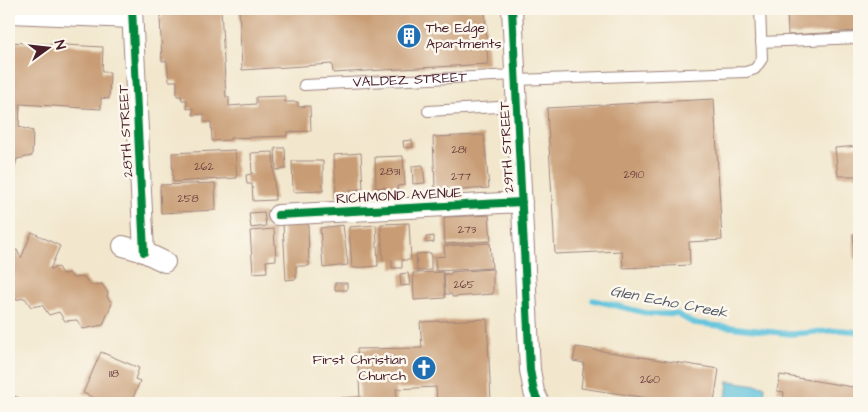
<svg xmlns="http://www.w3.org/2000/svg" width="868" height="412" font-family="'Architects Daughter',sans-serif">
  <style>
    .water { fill: #5ec2dc; stroke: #547084 }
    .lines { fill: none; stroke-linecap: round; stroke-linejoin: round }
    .stream { stroke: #5ec2dc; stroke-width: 5.5 }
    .building { fill: #c89c75 }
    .service-casing { stroke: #9e837c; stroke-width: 12 }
    .minor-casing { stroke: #9e837c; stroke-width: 22 }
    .service { stroke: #fff; stroke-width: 10 }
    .minor { stroke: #fff; stroke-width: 20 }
    .cycleway-casing { stroke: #fbf7ec; stroke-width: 11 }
    .cycleway { stroke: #00873e; stroke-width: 8 }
    .labels { text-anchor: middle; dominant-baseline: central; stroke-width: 5; stroke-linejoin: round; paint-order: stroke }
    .number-label { font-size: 11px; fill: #6a3e3e }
    .poi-label { font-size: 14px; fill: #4a1f2b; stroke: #fbf7ec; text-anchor: start }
    .street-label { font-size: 14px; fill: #4a1f2b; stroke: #fbf7ec }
    .water-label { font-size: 15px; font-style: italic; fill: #515869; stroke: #fbf7ec }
  </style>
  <rect width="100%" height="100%" fill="#fbf7ec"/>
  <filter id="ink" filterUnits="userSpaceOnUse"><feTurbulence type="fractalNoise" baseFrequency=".02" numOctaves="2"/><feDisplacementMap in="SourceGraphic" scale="10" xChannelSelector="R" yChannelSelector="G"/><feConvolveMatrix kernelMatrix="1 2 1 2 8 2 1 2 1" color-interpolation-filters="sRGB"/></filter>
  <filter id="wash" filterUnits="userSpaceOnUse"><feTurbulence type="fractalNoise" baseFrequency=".0096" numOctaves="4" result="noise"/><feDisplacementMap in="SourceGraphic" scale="20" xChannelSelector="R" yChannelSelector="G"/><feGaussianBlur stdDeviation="1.12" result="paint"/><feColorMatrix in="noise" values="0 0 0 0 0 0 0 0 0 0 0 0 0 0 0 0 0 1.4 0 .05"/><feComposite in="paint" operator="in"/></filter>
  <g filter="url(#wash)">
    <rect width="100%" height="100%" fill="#f2e7cd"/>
    <!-- water -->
    <path class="water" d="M728,381L765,386L764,403L726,398Z"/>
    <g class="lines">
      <!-- stream -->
      <path class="stream" d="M593,300L650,314H677L693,323L791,334L841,330L859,332"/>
    </g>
    <g id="blocks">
      <!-- building -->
      <path class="building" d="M164,9H221L226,97H229V106L256,104V97L285,96V102H298V107L310,106L311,131L287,132V136L230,138V140L212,141L211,122H204V114L193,115V108L187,109V100H182L181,96H177V81H169L167,61H162L160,17L164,16Z
        M239,9H485L488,64L333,73L332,64L242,70Z
        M787,9H859V31L788,35Z
        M9,42L103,47L102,72H110L109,99L101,98V109L20,104L19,127L33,131L32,156L17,159L12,176H9Z
        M714,99L722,240L689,242L690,265L623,268L622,251L555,254L547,108Z
        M484,135L489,188L447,191V187L435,188L433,137Z
        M412,140L413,147L404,148L403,141Z
        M859,146V181H858L857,176H838L835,148Z
        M275,148H285L286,169L276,170Z
        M235,150L237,178L173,182L172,153Z
        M273,152L275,200L253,201L252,184H247L246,175L252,174L251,153Z
        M361,153L363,189L350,190V197H336L334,155Z
        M403,156L405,185L397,186L398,193H385V187L376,188L375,157Z
        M292,161H323V191L293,192Z
        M423,165L425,183L413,184L412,166Z
        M215,183L216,210L161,213L160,185Z
        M264,212L266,226L251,228L249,213Z
        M489,215L491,241L445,244L444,217Z
        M308,223L309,266H296V279L286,280L283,224Z
        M409,223L411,260H402V268H392V260L383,261L381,224Z
        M343,225L348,265L323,268L320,228Z
        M376,225L378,266L352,268L349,227Z
        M274,229L276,260L266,261L267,272L253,273L250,231Z
        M32,232L60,246L50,269L58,267L62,274L69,273L73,278L84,277L90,285L102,284L108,293L107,297L112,303L103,325L83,329L77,320L65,321L59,312L49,315L42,305L31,307L25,298L13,300L9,293V249L10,252L17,250L21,258Z
        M859,233V260H855L853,234Z
        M434,236V242L426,243V237Z
        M490,243L492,268L436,271L435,257L445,256L444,246Z
        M431,253V270L417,271L416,254Z
        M493,269V294L452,297V294H445L444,274H451V272Z
        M443,272L445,298L414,300L413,273Z
        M408,273L410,285L401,286L400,274Z
        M335,283H347V290H335Z
        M487,319L491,403H437L436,387L396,389L397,403H332L331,398L360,397L357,349L422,348L420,322Z
        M576,347L719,369L714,403H681L581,388L584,363L573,361Z
        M101,352L139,368L135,379L140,381L131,403H106L83,393Z
        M780,375L859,388V403H783L784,392L777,391Z
        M9,394L30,403H9Z
        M604,398L627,402V403H604Z"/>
    </g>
  </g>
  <g filter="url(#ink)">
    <use href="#blocks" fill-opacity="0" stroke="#9e837c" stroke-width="1"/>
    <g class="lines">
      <defs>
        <g id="service">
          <path d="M761,42L859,38"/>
          <path d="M516,80L746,72L755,69L762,59L760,9"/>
          <path id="s1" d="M304,85L515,75"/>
          <path d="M428,111L517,106"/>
        </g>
        <path id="minor" d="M132,9L144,252
          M512,9L530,370L534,392L539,403
          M9,13L132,18
          M278,215L522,202
          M123,246L144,252L165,262"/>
      </defs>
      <!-- service casing -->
      <use href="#service" class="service-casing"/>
      <!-- minor casing -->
      <use href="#minor" class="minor-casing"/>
      <!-- service -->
      <use href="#service" class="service"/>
      <!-- minor -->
      <use href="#minor" class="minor"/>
      <defs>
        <path id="cycleway" d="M132,9L144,252
          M512,9L530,370L534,392L539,403
          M278,215L522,202"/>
      </defs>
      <!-- cycleway casing -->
      <use href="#cycleway" class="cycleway-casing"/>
      <!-- cycleway -->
      <use href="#cycleway" class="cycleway"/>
    </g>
  </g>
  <!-- icons -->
  <defs>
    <symbol id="building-disc" viewBox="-11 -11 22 22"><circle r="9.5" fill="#1f6fb2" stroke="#fbf7ec"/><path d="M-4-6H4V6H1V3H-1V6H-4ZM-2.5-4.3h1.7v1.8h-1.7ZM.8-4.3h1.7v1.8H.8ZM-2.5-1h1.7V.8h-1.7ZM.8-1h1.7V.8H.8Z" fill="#fff"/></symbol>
    <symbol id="church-disc" viewBox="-11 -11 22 22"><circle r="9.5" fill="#1f6fb2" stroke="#fbf7ec"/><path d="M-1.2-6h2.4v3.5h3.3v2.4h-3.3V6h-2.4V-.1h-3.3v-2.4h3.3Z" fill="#fff"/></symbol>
  </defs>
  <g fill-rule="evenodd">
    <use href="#building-disc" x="395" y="22" width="28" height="28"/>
    <use href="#church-disc" x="410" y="354" width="28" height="28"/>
  </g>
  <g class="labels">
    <!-- number labels -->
    <g class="number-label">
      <text x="459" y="149">281</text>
      <text x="204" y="166">262</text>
      <text x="390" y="171">2831</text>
      <text x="634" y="174">2910</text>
      <text x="461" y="176">277</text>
      <text x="188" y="198">258</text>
      <text x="467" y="229">273</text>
      <text x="464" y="284">265</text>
      <text x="114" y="373">118</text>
      <text x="650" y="379">260</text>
    </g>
    <!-- poi labels -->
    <g class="poi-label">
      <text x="426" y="28">The Edge<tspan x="426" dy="16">Apartments</tspan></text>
      <text x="406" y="360" text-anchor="end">First Christian<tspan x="406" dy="16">Church</tspan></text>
    </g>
    <!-- street labels -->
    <g class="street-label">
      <text stroke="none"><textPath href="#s1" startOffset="106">VALDEZ STREET</textPath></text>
      <text transform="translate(126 131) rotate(-93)">28TH STREET</text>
      <text transform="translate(507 147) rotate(-93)">29TH STREET</text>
      <text transform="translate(399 196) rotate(-3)">RICHMOND AVENUE</text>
    </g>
    <!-- water labels -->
    <g class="water-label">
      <text transform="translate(669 302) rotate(11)">Glen Echo Creek</text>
    </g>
  </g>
  <!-- margin -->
  <rect width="868" height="412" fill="none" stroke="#fbf7ec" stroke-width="30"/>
  <!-- north arrow -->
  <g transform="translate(48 48) rotate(75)" stroke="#fbf7ec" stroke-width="4" paint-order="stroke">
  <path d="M0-4L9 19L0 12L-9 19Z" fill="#4a1f2b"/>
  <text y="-8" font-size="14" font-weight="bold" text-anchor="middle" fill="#4a1f2b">N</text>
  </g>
</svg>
